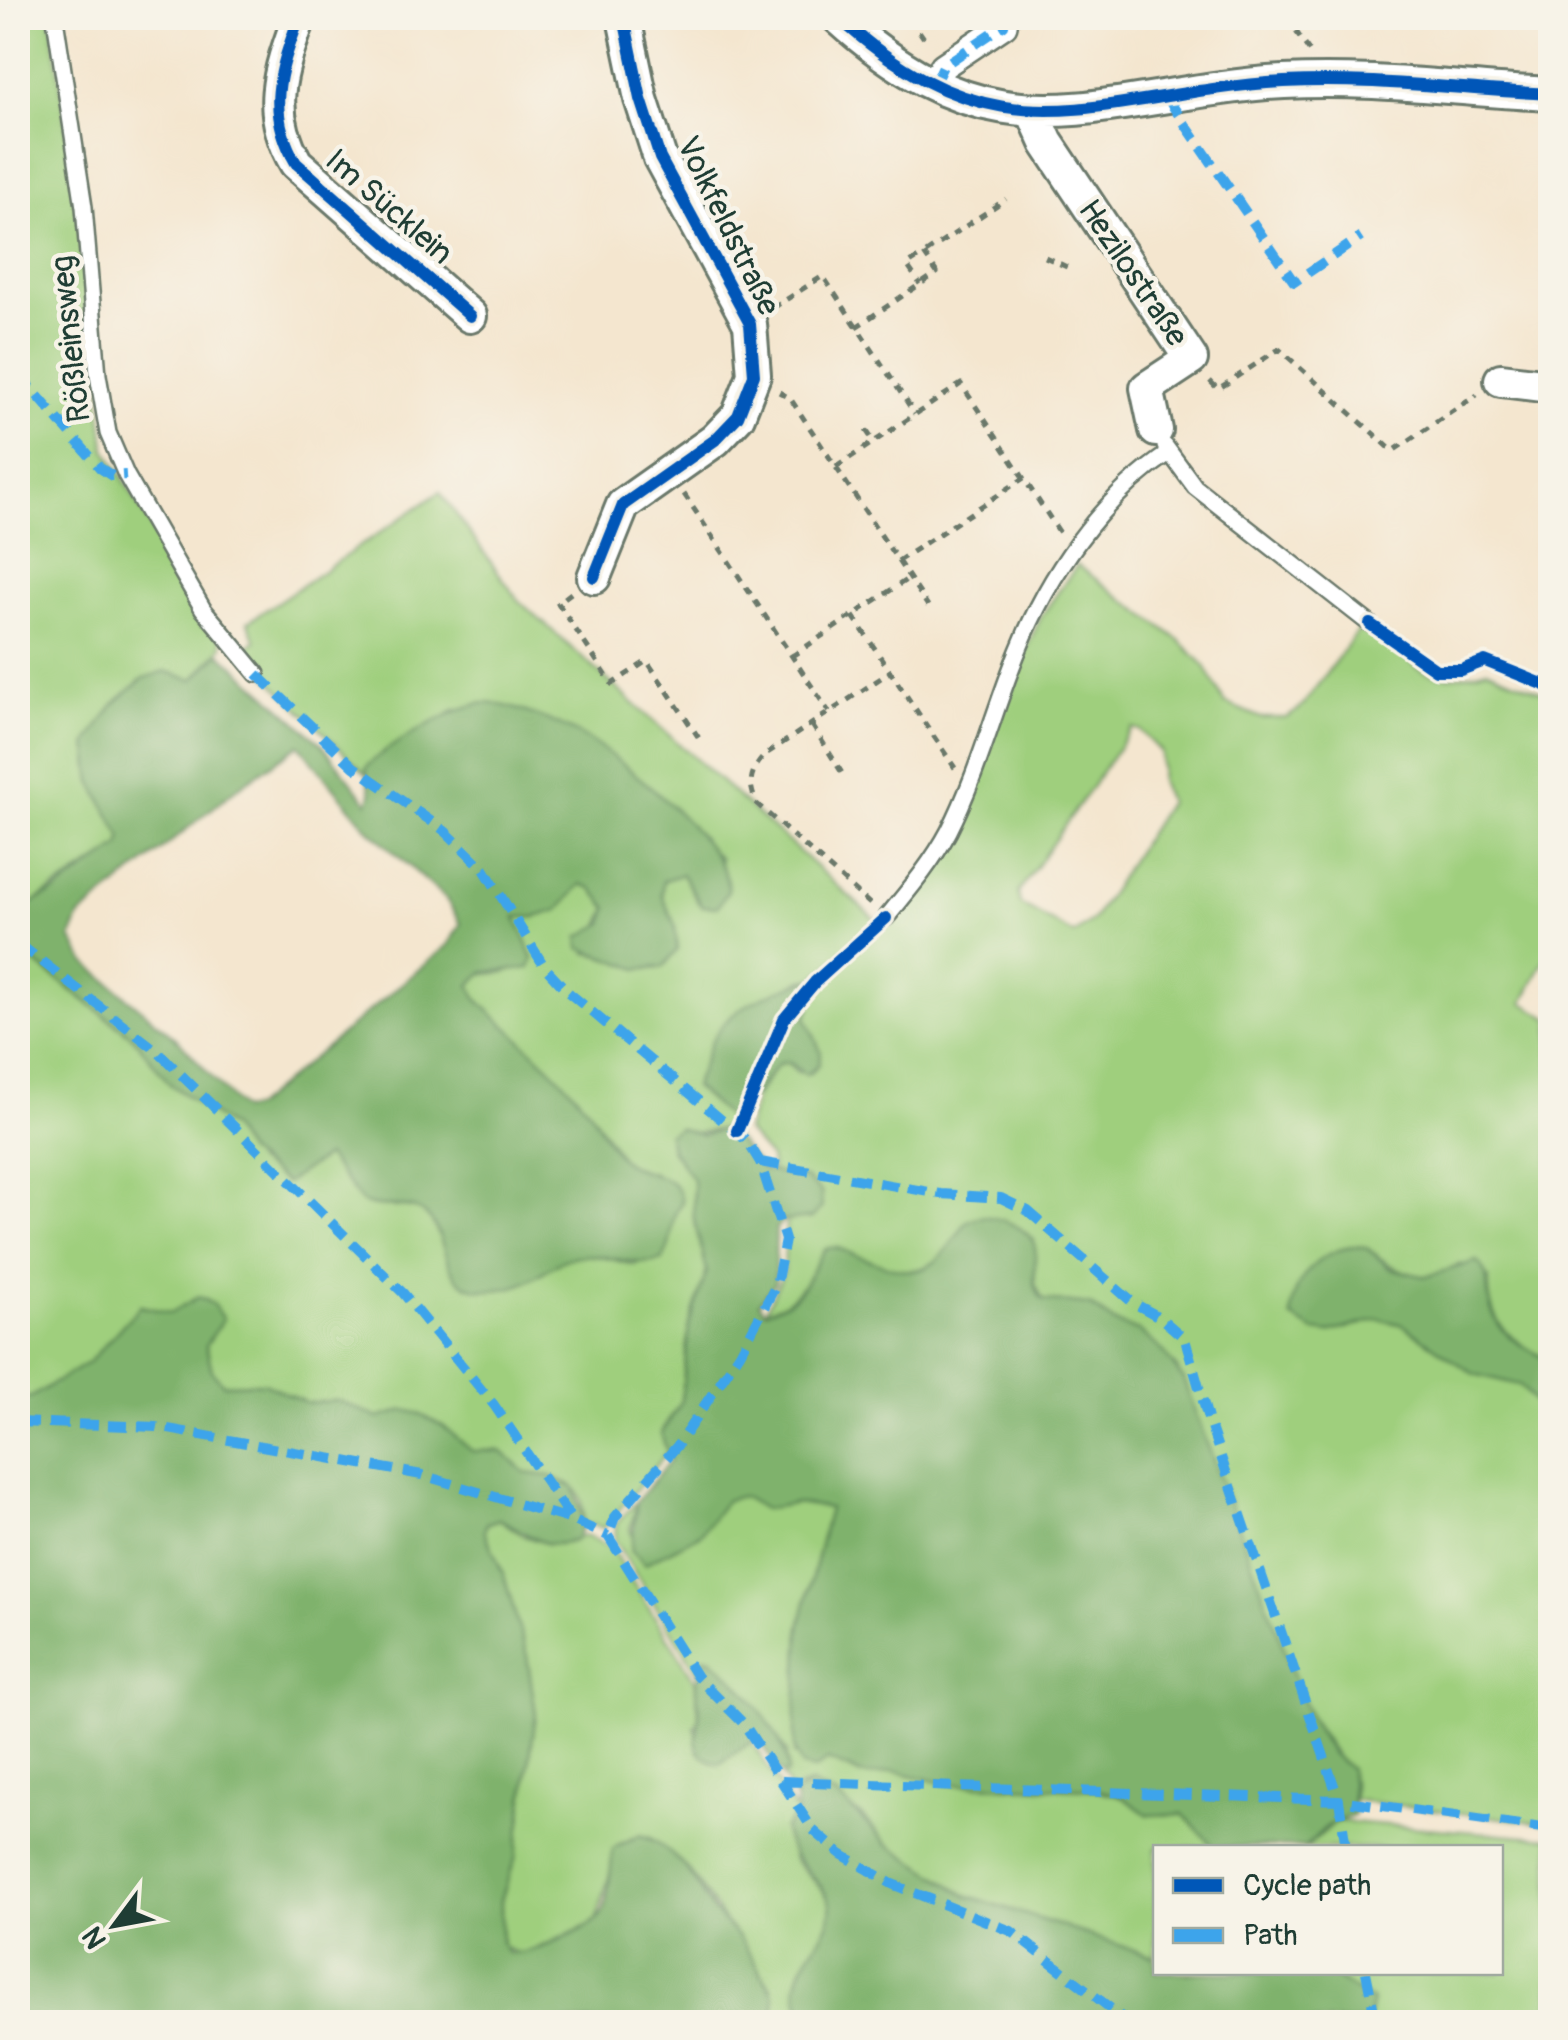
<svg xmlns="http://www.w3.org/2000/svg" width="1568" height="2040" font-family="Pangolin,sans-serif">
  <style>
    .green { fill: #9fcf7d; stroke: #5f8658; stroke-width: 2.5; fill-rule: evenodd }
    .forest { fill: #7fb26c; stroke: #4f7850; stroke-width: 2.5; fill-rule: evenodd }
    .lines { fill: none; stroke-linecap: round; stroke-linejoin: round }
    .service-casing { stroke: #6a786a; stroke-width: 20 }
    .pedestrian-casing { stroke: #6a786a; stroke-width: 30 }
    .minor-casing { stroke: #6a786a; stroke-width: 38 }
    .path { stroke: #6a786a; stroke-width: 5; stroke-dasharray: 8 8; stroke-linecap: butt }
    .service { stroke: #fff; stroke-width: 15 }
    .pedestrian { stroke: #fff; stroke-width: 25 }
    .minor { stroke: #fff; stroke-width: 32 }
    .quiet { stroke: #3da4eb; stroke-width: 10; stroke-dasharray: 20 10; stroke-linecap: butt }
    .cycleway-casing { stroke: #f7f3e8; stroke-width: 19 }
    .cycleway { stroke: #0057b8; stroke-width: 12 }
    .labels { text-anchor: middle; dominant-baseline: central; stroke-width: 9; stroke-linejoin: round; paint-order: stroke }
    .street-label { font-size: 32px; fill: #1f3d34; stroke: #f7f3e8 }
  </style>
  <rect width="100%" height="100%" fill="#f7f3e8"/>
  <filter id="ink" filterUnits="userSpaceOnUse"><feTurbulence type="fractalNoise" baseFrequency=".01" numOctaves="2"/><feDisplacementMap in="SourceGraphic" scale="20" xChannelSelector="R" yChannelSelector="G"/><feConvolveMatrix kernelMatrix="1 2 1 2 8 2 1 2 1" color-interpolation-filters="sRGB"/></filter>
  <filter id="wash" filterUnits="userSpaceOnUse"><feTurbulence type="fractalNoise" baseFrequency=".0048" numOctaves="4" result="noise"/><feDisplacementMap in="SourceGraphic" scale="40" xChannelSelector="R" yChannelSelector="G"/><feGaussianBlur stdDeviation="2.25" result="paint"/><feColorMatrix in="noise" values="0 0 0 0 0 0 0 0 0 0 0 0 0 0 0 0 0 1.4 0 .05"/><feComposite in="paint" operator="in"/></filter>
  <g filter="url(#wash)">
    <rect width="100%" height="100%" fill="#f4e6cf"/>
    <!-- green -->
    <path class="green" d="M18,18H51L82,232L105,447L212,631L221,638L222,647L193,680L165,671L142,679L113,705L87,744L92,782L123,839L120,847L18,912Z
      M440,492L519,601L878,922L815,978L802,980L712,1040L694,1087L728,1115L727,1128L696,1133L671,1149L693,1179L694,1220L708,1271L689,1325L681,1402L662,1430L669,1450L604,1528L584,1523C583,1471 559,1485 526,1473C514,1469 508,1456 495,1450L472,1452L443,1426L399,1412L378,1418L328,1401L307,1403L256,1383L223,1384L212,1371L206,1345L220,1325L206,1299L199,1297L170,1313L140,1306L89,1362L31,1398L18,1399V950L133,1037L170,1084L230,1126L254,1160L286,1183L326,1156L362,1202C383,1212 412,1200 428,1217C447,1237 445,1285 481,1289C527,1294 547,1258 582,1255C599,1254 619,1262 635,1265C675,1220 683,1228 654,1173L633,1168L622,1159L586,1106L477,999L470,985L478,975L506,972L533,958L516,917H536L559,910L581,884L592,888L608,908L587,953C613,956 638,975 663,967L677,950C673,929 659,901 663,880L682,874L698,902L720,859L631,772L592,742L494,704L454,710L365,773L245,655V648L256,641L248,622Z
      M1077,565L1179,640L1205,666L1225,703L1261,718H1286L1300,709L1360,628C1418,656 1416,692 1487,669L1550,695V948L1523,1003L1550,1019V1361C1513,1342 1486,1324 1489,1278L1460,1264C1426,1289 1394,1271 1366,1247C1338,1245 1320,1256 1304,1279L1328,1333L1379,1319L1403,1325L1474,1374L1520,1385L1550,1420V1824L1354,1800L1353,1781L1309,1716L1177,1368L1139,1331L1117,1324L1089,1305L1043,1300L1035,1284L1034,1240C1010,1217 991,1221 962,1228C930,1290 890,1273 836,1247C809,1269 803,1301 765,1311L784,1272L786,1221L821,1192L805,1178L772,1174L770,1158L746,1131L756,1096L777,1065L787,1062L797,1072L811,1073L819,1064L818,1045L806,1018L819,985L882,925L901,914L943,852L1026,649L1042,615ZM1132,728L1140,730L1161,752L1160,781L1168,802L1093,920L1074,934L1020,904L1018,893Z
      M733,1496H742L764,1509L797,1503L829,1508L800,1627L794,1755L834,1761L860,1775L894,1771L947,1784L1090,1789L1119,1795L1148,1815L1183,1814L1214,1847L1156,1848L1155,1957L966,1895L889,1845L862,1816L811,1784L799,1787L797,1801L781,1774L787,1752L741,1688L711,1658L698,1673L615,1541L616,1524L637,1501L630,1530L645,1564L701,1534L721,1504Z
      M499,1519L524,1536L548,1544L586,1535L611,1548L695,1680L699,1718L694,1729L735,1753L751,1741L797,1813L793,1857C803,1875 826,1885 831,1907C835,1929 800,1957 797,1984C795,1998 803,2010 806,2022H773L772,1988L688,1869L650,1837L639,1835L618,1845L596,1922L522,1955L502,1947L501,1900L516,1856L536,1714L527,1656L504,1576L484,1531L487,1524Z
      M1337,1821L1550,1838V2022H1367L1372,2001L1328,1973L1500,1972V1848H1305Z"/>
    <!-- forest -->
    <path class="forest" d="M220,653L322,744L368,803L371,794L366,768C378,750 461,703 485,703C511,703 570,727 592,742C629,766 730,847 728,891L717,907L702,906L682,874L663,881L662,895L675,925L677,950L663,967L638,969L580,948L579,937L604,923L608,908L592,888L581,884L559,910L536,917H516L533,958L530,968L484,972L470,985L477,999C512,1033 551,1065 583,1103C598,1120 605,1143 623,1160C641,1177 679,1171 682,1202C667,1219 676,1241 662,1260C632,1269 608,1252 579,1256C554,1259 535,1283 509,1288C429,1303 457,1234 422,1212C405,1201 381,1211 362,1202L326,1156L286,1183L248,1154L230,1127L170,1084L133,1037L18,950L20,909L56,891L120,846L122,838L92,782L87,744L113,705L142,679L165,671L193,680ZM299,745L367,828L446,899L461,924L447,946L253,1108L242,1110L179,1041L85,962L71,938L80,916L236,789Z
      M815,978L819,985L806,1018L821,1052L819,1064L806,1075L790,1063H780C760,1082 751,1105 729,1119L694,1086C701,1072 705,1057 711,1043C729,1003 779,990 815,978Z
      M679,1128L702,1135L727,1128L763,1170L805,1178L821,1192L822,1207L812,1218L783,1221L776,1228L775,1283L759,1303L765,1311C807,1301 804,1278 825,1249C836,1245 843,1251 855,1255C920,1278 927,1282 966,1222C979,1214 990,1216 1005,1221C1062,1243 1017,1273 1043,1300L1089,1305L1117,1324L1139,1331L1163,1351L1183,1379L1309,1716L1331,1753L1350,1769L1354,1814L1326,1827L1305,1847H1214L1183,1814L1148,1815L1119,1795L1090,1789L947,1784L894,1771L867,1776L828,1760L814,1770L802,1767L794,1749L800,1627L829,1508L797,1503L764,1509L742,1496L726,1500L701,1533L645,1564L631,1550L637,1501L670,1460L661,1434L681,1402L689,1325L707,1271L694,1220L693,1179L671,1149L668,1134Z
      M1366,1247L1390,1268L1425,1277L1477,1261C1490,1275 1486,1282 1489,1299C1494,1334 1523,1347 1550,1361V1420L1520,1385L1474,1374L1403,1325L1379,1319L1328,1333L1314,1331L1291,1317C1292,1275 1326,1244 1366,1247Z
      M198,1297L213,1304L223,1319L206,1345L212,1371L223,1384L264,1383L307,1403L338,1400L378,1418L405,1410L417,1413L443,1426L472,1451H501L526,1473L550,1476L574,1488L584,1523L576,1540C543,1553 526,1531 499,1519L487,1523L484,1531L504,1576L527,1656L536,1714L516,1856L501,1900V1942L508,1953C524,1958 595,1929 602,1913C610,1895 610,1869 613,1849L640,1835L657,1842L683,1864L713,1910L742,1941L775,1996L773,2022H18V1399L31,1397L89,1362L140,1306L171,1313Z
      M705,1657C731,1667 796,1747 787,1774H781L757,1738L719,1764C683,1752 701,1736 699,1712C697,1690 694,1676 705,1657Z
      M811,1784L839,1797L889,1845L966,1895L1155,1957L1156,1972L1328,1973L1372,2001L1367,2022H806C803,2010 796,1998 797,1985C800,1957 834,1930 831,1908C827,1879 789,1866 784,1829L797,1813L795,1793Z"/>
  </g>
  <g filter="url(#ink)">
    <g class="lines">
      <defs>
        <path id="service" d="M55,18L84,207L98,375L108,433L126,475L203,609L257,674
          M1165,446L1195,487L1370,624
          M886,918C909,890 932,863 949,831C978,774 994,710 1018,651C1048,575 1101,498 1169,453"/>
        <path id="pedestrian" d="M934,85L943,66L1004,25L1005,18"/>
        <path id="minor" d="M299,18C280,71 265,110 296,163L470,316
          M839,18C1004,167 1095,93 1284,82C1372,77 1463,90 1550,94
          M1033,112L1047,143L1191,359L1147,388L1156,430
          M1501,380L1550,386
          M594,577L623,505L715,440L738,416L754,375L750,324L660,158L641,99L624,18"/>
      </defs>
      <!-- service casing -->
      <use href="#service" class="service-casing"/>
      <!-- pedestrian casing -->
      <use href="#pedestrian" class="pedestrian-casing"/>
      <!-- minor casing -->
      <use href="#minor" class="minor-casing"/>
      <!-- path -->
      <path class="path" d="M910,18L928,44
        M1287,18L1310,52
        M926,253L1006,199
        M1045,257L1067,267
        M773,308L823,276L915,414
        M856,327L937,273L924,254L907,265L920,284
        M1210,381L1218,389L1279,349L1393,451L1477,395
        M779,392L790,398L928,606
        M866,430L874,442
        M836,467L961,384L1060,533
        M684,494L829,712
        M898,561L1024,478
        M571,593L558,603L612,684L647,661L701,741
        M853,616L955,768
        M792,656L909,578
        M812,725L842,773
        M870,904L757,804C747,782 750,771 766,754L890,672"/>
      <!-- service -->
      <use href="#service" class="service"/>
      <!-- pedestrian -->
      <use href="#pedestrian" class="pedestrian"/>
      <!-- minor -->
      <use href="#minor" class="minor"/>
      <!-- quiet -->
      <path class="quiet" d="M934,85L943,66L1004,25L1005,18
        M1167,98L1294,282L1361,237
        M18,373L100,468L112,476L126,475
        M257,674L354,767L445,831L484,869L544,966L568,992L747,1141L760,1162L785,1240L776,1285L740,1353L677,1446L615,1517L608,1536
        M18,943L156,1050L403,1293L494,1405L572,1520
        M760,1162L941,1194L1001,1198L1028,1211L1132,1302L1161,1318L1185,1339L1209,1422L1339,1800L1346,1848
        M18,1422L157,1427L422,1475L572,1520L608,1536
        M608,1536L697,1677L744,1724L813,1830L841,1854L892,1884L1011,1931L1128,2022
        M782,1781L1339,1800L1550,1829
        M1366,1972L1376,2022"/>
      <defs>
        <path id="cycleway" d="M299,18C280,71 265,110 296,163L470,316
          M839,18C1004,167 1095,93 1284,82C1372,77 1463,90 1550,94
          M594,577L623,505L715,440L738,416L754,375L750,324L660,158L641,99L624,18
          M1370,624L1436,670H1461L1485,661L1550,687
          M737,1131L784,1019L815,982L886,918"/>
      </defs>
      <!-- cycleway casing -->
      <use href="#cycleway" class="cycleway-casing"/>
      <!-- cycleway -->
      <use href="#cycleway" class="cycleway"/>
    </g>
  </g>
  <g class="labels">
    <!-- street labels -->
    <g class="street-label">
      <text transform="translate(389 207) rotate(41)">Im Sücklein</text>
      <text transform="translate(728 226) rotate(64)">Volkfeldstraße</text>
      <text transform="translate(1133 273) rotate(56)">Hezilostraße</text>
      <text transform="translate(71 339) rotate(-96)">Rößleinsweg</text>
    </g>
  </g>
  <!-- margin -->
  <rect width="1568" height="2040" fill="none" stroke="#f7f3e8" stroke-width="60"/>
  <!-- legend -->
  <rect x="1153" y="1845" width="350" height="130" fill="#f7f3e8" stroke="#a1aaa0" stroke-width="2.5"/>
  <rect x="1173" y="1878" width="50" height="15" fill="#0057b8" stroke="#a1aaa0" stroke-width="2.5"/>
  <text x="1243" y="1895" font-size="30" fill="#1f3d34">Cycle path</text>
  <rect x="1173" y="1928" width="50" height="15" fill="#3da4eb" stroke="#a1aaa0" stroke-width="2.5"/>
  <text x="1243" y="1945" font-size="30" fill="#1f3d34">Path</text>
  <!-- north arrow -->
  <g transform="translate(115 1925) rotate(238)" stroke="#f7f3e8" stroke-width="8" paint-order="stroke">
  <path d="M0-8L18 38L0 25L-18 38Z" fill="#1f3d34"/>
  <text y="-15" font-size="28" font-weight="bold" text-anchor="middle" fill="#1f3d34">N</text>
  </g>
</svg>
